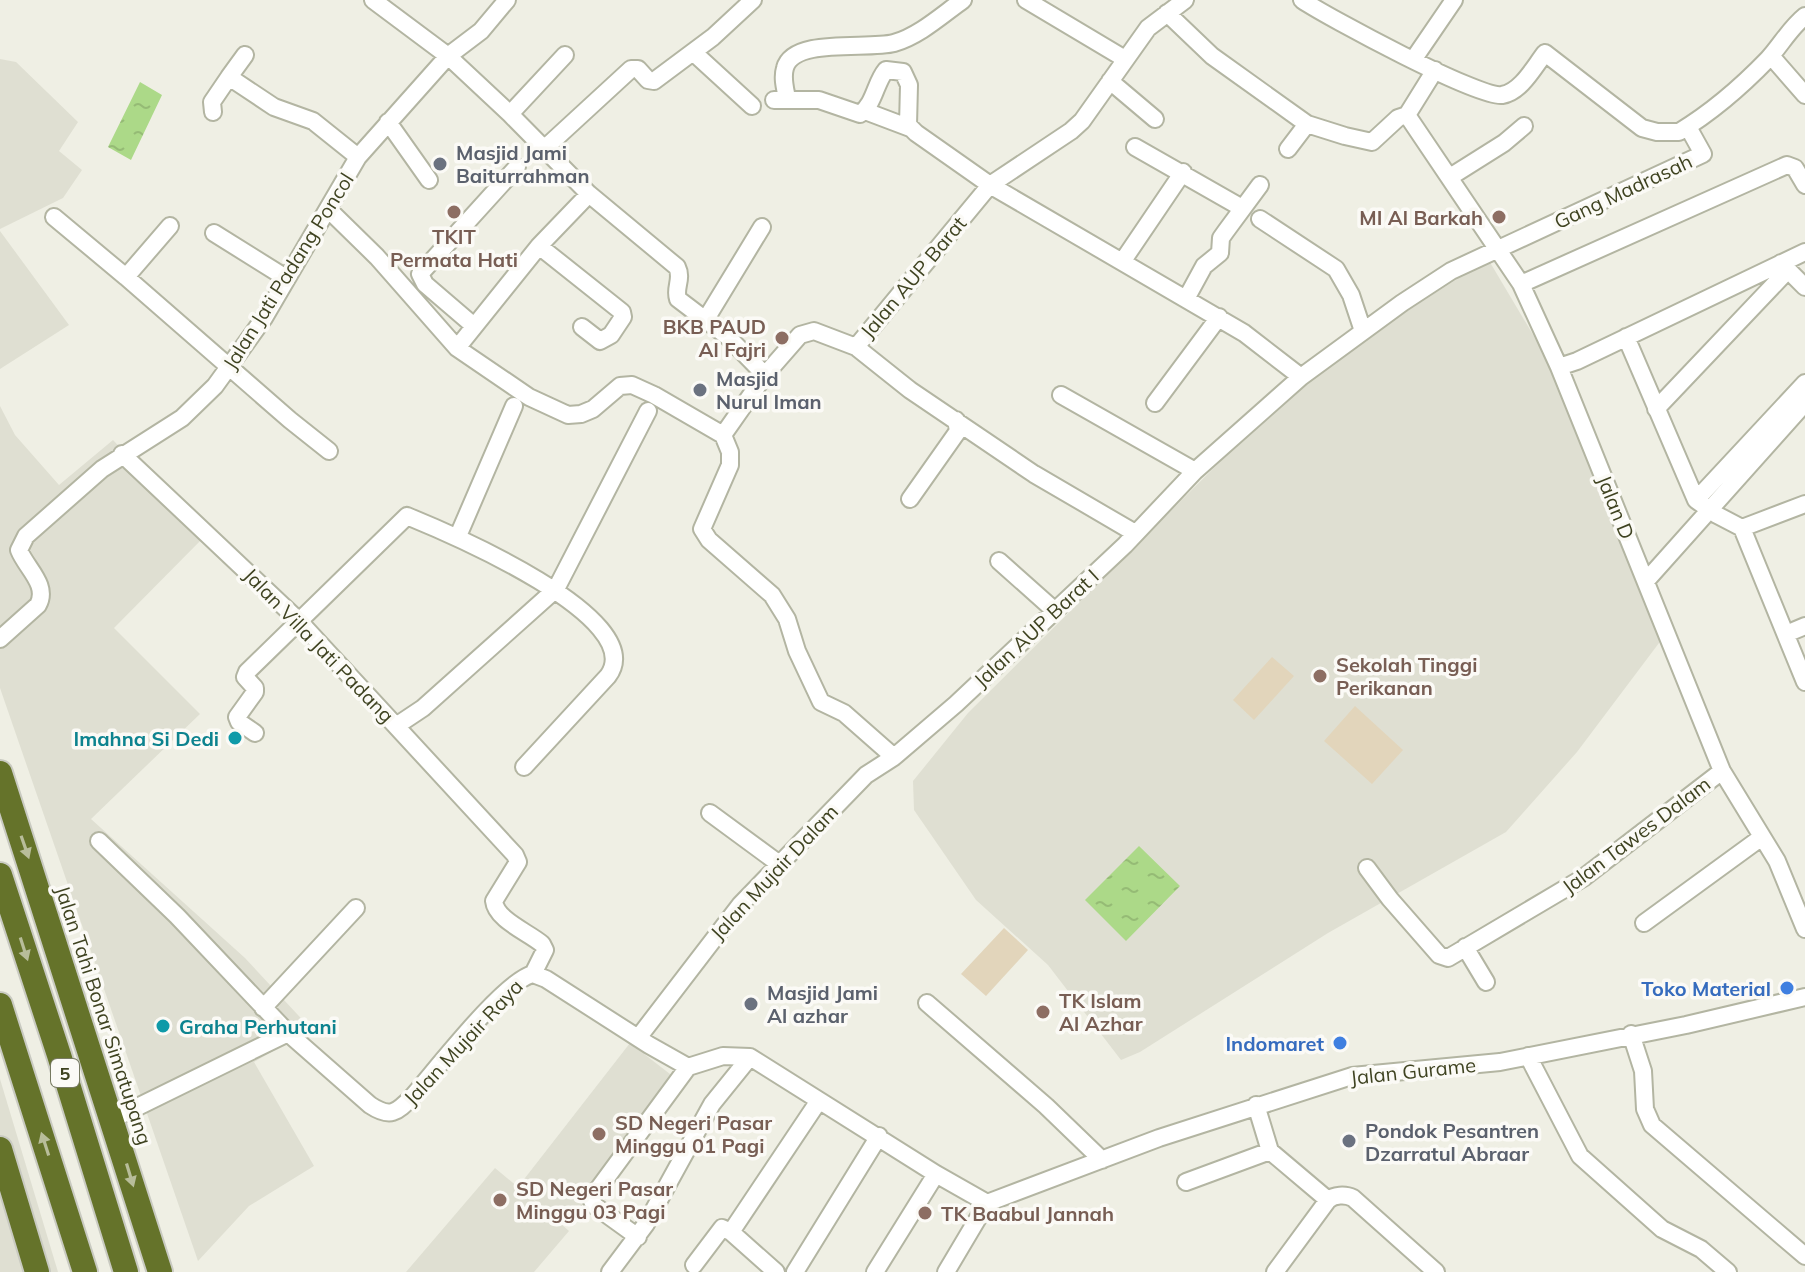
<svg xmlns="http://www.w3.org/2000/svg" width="1805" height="1272" font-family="Mulish,sans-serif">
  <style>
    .built { fill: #dfdfd2 }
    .green { fill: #e2d5bb }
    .water { fill: url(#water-ripples) }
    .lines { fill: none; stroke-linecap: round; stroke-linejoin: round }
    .minor-casing { stroke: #b3b5a2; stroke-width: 20 }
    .highway-casing { stroke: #c9cac1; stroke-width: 28 }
    .minor { stroke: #fff; stroke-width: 16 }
    .highway { stroke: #65732a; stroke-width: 24 }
    .oneway { fill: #b8bd9a }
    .worship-dot { fill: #6b7280; stroke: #fbfaf6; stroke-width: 3 }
    .education-dot { fill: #8d6e63; stroke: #fbfaf6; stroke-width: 3 }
    .culture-dot { fill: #0f9aa8; stroke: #fbfaf6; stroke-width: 3 }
    .shop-dot { fill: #3f7fe0; stroke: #fbfaf6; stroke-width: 3 }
    .labels { text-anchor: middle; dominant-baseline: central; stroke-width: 7; stroke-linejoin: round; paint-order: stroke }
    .shield { fill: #fbfaf6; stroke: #777a61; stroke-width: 2 }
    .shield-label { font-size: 18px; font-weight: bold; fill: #3f4321 }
    .worship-label { font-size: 20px; font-weight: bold; fill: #5b616d; stroke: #fbfaf6; text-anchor: start }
    .street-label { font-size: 20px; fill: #3f4321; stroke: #fbfaf6 }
    .education-label { font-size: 20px; font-weight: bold; fill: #785e54; stroke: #fbfaf6; text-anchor: start }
    .culture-label { font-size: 20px; font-weight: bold; fill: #0d838f; stroke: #fbfaf6; text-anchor: end }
    .shop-label { font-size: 20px; font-weight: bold; fill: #366cbe; stroke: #fbfaf6; text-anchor: end }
  </style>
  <defs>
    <pattern id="water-ripples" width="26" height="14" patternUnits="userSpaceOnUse" patternTransform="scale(2)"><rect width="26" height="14" fill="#acd988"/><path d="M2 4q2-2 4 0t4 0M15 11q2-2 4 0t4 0" fill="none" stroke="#95bb75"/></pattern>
  </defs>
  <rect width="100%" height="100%" fill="#efefe4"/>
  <!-- built -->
  <path class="built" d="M0,59L16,62L78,122L59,151L82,170L63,198L0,229Z
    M0,231L69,325L0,369Z
    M1488,259L1551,365L1662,639L1577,752L1506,832L1328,933L1140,1052L1121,1060L1048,965L976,900L914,810L913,781L968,713L1271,411L1356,344Z
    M0,406L15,435L59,485L113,440L204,537L114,628L200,714L91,819L245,958L311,1029L254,1062L314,1166L249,1206L198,1261L0,688Z
    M630,1043L679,1081L567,1225L528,1195L569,1231L534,1272H406L495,1168L518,1187Z
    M0,1079L58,1272H0Z"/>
  <!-- green -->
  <path class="green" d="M1272,657L1294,676L1254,720L1233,700Z
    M1355,706L1403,750L1372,784L1324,741Z
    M1004,928L1028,950L986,996L961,974Z"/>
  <!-- water -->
  <path class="water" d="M140,82L162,95L131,160L108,147Z
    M1139,846L1180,886L1126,941L1085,900Z"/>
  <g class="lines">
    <defs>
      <path id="minor" d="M373,0L448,56L510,114L589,194L677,267C683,279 674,288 678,299L728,337L765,375
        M1026,0L1125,59
        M1302,0C1327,17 1480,99 1502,95C1521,92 1534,67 1545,53L1642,128L1657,132H1679C1712,112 1741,87 1768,59C1781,45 1789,29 1805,16
        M1167,13L1212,56L1307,124L1345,136L1372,142L1398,118L1407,115
        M693,52L752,106
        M1771,56L1805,95
        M1413,60L1454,0
        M229,77L245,55
        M1110,81L1155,119
        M787,98C785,88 782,78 785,68C793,37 868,50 894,43C919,36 942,15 963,0
        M774,100H819L860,114C875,103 875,83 886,70L903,72L909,85L908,125L916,133L990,185L1244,333L1301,377
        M865,111L910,128
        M213,112L212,102L229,77L274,107L313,121L358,157
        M510,114L565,55
        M1407,115L1521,284L1559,367L1722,771L1777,861L1805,929
        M1407,115L1435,70
        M388,122L429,180
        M1135,147L1242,208
        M544,149L631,69H638L648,80L654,81L713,37L753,0
        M1288,149L1307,124
        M1450,177L1504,143L1524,126
        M329,210L377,257L457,348L529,397L568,415L581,414L593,409L620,386L632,385L654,395L723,435
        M54,217L126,277L290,420L329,451
        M1260,219L1336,269L1351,295L1363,331
        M214,233L286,278
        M539,246L622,312L623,317L611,335L600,341L582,327
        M1122,262L1183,172
        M1781,263L1805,287
        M126,277L170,226
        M1521,284L1787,165L1795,168L1805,185
        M1186,299L1204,266L1220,253L1221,238L1226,231L1260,185
        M706,319L762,227
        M474,326L425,284L420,274L517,167
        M1626,337L1696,500L1717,515L1742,528L1805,682
        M856,347L990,185L1071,131L1082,121L1148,28L1185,0
        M457,348L539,246L589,194
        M1559,367L1577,361L1805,252
        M1061,395L1195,471
        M1155,403L1219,317
        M1656,409L1788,270
        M723,435L765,375L800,335L814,331L856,347L910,390L1034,474L1135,533
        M723,435L730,452V465L702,529L709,540L772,595L787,619L797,651L821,702L844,713L894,757
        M122,454L298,620L515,855L518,862L494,901C496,920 528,932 542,944L545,950L533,974
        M910,499L958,431L956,420
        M1696,500L1805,383
        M1742,528L1805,504
        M458,536L514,406
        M999,561L1054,610
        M1646,581L1805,403
        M1786,634L1805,626
        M0,639L38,605C49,585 26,568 19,550L26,536L102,469L182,418L215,386L264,318L358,157L448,56L481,31L507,0
        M396,726L423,708L556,589L648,411
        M255,733L239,722L237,717L255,692V688L245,677L247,672L407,516C446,532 651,618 608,676L524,767
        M710,813L778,863
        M99,841L177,916L288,1033
        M1367,868L1390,899L1439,955L1448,958L1583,878L1722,771
        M1644,923L1762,837
        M1465,947L1486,982
        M927,1003L1046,1106L1102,1160
        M263,1008L356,908
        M1631,1034L1643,1071L1645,1109L1652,1125L1805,1256
        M638,1038L740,905L866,775L894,757L956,704L1125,545L1195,471L1301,377L1402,303L1451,271L1703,154L1688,127
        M1528,1056L1580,1156L1662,1229L1701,1249L1728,1272
        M1256,1105L1270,1151L1328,1200
        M113,1119L288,1033L370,1105C391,1119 397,1112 413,1096C435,1071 505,980 533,974L546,979L649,1045L688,1067L723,1056L750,1057L936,1174L987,1203
        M1186,1182L1270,1151
        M987,1203L1159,1138L1352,1076L1500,1062L1686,1025L1805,997
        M731,1232L818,1102
        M638,1237L595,1206L592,1201L593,1196L688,1067
        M694,1265L722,1228L731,1232L776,1272
        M610,1272L646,1224L712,1104L750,1057
        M795,1272L879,1136
        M875,1272L936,1174
        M946,1272L987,1203
        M1275,1272L1328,1200C1334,1195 1345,1194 1353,1198L1436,1272"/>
      <path id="highway" d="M0,773L160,1272
        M0,875L59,1055L126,1272
        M0,1005L85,1272
        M0,1149L37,1272"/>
    </defs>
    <!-- minor casing -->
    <use href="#minor" class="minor-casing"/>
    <!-- highway casing -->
    <use href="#highway" class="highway-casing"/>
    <!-- minor -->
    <use href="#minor" class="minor"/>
    <!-- highway -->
    <use href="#highway" class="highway"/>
  </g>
  <!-- one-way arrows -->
  <defs><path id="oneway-solid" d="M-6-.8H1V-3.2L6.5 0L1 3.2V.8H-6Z" transform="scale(2)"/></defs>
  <g class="oneway">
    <use href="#oneway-solid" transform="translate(25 847) rotate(71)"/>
    <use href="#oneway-solid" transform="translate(24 949) rotate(72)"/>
    <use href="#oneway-solid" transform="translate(45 1144) rotate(-108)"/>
    <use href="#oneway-solid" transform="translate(130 1175) rotate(73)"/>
  </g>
  <!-- markers -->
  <g class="worship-dot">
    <circle cx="440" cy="164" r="8"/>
    <circle cx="700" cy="390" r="8"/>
    <circle cx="751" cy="1004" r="8"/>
    <circle cx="1349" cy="1141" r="8"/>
  </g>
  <g class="education-dot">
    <circle cx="454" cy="212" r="8"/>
    <circle cx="1499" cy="217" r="8"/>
    <circle cx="782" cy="338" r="8"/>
    <circle cx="1320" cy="676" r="8"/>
    <circle cx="1043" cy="1012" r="8"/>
    <circle cx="599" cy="1134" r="8"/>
    <circle cx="500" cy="1200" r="8"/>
    <circle cx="925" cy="1213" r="8"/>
  </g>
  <g class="culture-dot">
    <circle cx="235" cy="738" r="8"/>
    <circle cx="163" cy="1026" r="8"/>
  </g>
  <g class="shop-dot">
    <circle cx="1787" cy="988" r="8"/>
    <circle cx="1340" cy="1043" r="8"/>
  </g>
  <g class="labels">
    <!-- shield labels -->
    <rect class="shield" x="51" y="1059" width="28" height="28" rx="6"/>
    <g class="shield-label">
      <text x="65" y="1073">5</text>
    </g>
    <!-- worship labels -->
    <g class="worship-label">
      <text x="456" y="152">Masjid Jami<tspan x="456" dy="23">Baiturrahman</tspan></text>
      <text x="716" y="378">Masjid<tspan x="716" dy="23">Nurul Iman</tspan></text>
      <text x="767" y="992">Masjid Jami<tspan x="767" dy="23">Al azhar</tspan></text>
      <text x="1365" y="1130">Pondok Pesantren<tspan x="1365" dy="23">Dzarratul Abraar</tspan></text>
    </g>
    <!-- street labels -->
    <g class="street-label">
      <text transform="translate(1623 191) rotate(-25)">Gang Madrasah</text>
      <text transform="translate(288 271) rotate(-58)">Jalan Jati Padang Poncol</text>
      <text transform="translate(913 277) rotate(-50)">Jalan AUP Barat</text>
      <text transform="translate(1616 507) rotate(68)">Jalan D</text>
      <text transform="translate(1036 628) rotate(-43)">Jalan AUP Barat I</text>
      <text transform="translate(319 645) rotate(46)">Jalan Villa Jati Padang</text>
      <text transform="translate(1636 835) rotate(-37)">Jalan Tawes Dalam</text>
      <text transform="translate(774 872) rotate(-47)">Jalan Mujair Dalam</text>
      <text transform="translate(104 1015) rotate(72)">Jalan Tahi Bonar Simatupang</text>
      <text transform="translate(463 1042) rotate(-47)">Jalan Mujair Raya</text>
      <text transform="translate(1413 1071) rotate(-6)">Jalan Gurame</text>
    </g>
    <!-- education labels -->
    <g class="education-label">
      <text x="1483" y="217" text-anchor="end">MI Al Barkah</text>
      <text x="454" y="236" text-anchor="middle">TKIT<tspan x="454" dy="23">Permata Hati</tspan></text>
      <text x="766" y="326" text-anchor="end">BKB PAUD<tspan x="766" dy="23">Al Fajri</tspan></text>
      <text x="1336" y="664">Sekolah Tinggi<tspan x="1336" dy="23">Perikanan</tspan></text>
      <text x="1059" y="1000">TK Islam<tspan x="1059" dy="23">Al Azhar</tspan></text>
      <text x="615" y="1122">SD Negeri Pasar<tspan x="615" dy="23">Minggu 01 Pagi</tspan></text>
      <text x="516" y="1188">SD Negeri Pasar<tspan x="516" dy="23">Minggu 03 Pagi</tspan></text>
      <text x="941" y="1213">TK Baabul Jannah</text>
    </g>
    <!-- culture labels -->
    <g class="culture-label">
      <text x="219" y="738">Imahna Si Dedi</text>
      <text x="179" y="1026" text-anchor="start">Graha Perhutani</text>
    </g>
    <!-- shop labels -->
    <g class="shop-label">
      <text x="1771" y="988">Toko Material</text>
      <text x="1324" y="1043">Indomaret</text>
    </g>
  </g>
</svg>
